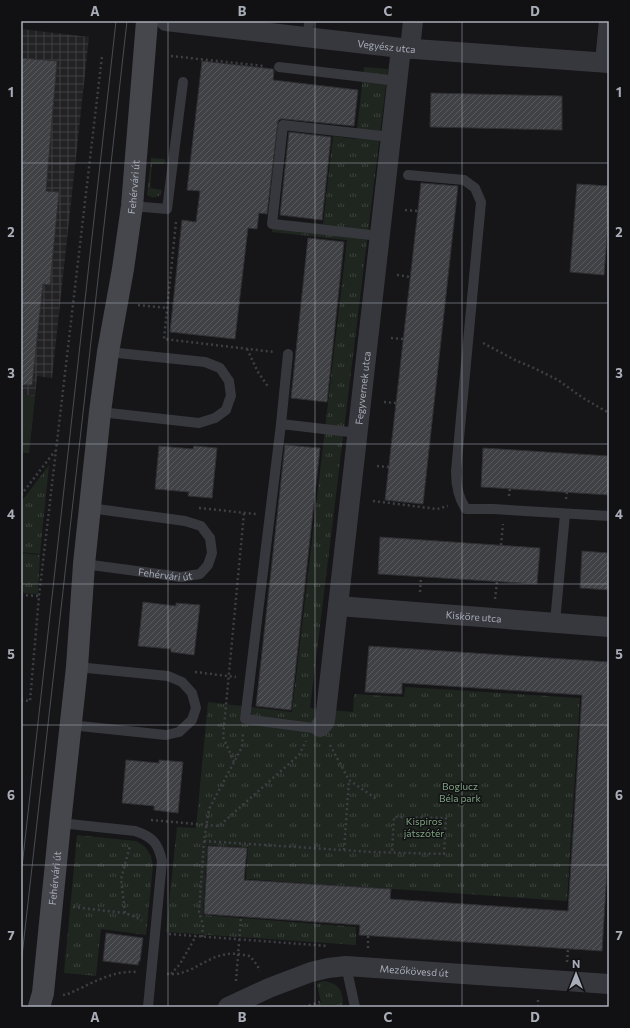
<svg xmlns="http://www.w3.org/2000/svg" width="630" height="1028" font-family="Commissioner,sans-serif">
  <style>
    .industrial { fill: url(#industrial-grid) }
    .grass { fill: url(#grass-tufts) }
    .pitch { fill: #1e261f }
    .building { fill: url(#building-hatch); stroke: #303034 }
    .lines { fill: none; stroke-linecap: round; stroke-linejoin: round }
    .path { stroke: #3d3f44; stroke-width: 2.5; stroke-dasharray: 2 3; stroke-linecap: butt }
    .lane { stroke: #37383d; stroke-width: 10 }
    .street { stroke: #37383d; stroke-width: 20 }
    .secondary { stroke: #45474d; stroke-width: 22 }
    .tram { stroke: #4a4c52; stroke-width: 1 }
    .grid { fill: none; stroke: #a8adb8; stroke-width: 1; stroke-opacity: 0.55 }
    .labels { text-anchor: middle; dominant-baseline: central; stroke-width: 3; stroke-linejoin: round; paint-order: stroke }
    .street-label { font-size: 10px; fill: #a8adb8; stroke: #111113 }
    .park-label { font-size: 10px; fill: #7fa381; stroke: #111113 }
    .neatline { fill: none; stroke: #a8adb8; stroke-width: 1.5 }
    .grid-label { font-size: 13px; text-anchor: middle; font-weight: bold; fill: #a8adb8 }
  </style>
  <defs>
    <pattern id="industrial-grid" width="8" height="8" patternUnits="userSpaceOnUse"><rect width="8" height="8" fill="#222225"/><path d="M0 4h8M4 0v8" fill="none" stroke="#3f3f43"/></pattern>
    <pattern id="grass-tufts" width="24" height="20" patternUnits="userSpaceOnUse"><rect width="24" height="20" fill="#1e261f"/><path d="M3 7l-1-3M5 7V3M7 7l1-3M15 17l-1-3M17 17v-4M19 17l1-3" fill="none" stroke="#3c433d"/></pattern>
    <pattern id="building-hatch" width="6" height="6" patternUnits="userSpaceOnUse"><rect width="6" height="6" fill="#404145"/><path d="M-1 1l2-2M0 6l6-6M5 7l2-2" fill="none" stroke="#595a5e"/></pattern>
  </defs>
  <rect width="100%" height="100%" fill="#161618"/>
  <!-- industrial -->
  <path class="industrial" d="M21,29L89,37L52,378L37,376L29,453L21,452Z"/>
  <!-- grass -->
  <path class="grass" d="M364,67L388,69L310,708L353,712L354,694L404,697L405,687L580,698L567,901L246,879L248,847L207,845L203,915L356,927V945L166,932L177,827L196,828L208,702L292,712L347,240L272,232L274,219L323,224L333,136L356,139Z
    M151,158L164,159L165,160V162L163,164H152L150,188L162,190C161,198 154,199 147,195Z
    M49,465L40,554L21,552V502Z
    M21,553L40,555L38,594L23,593L21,579Z
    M77,835L136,841L145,847L151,856L153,866L146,935L101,929L96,976L64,973Z
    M324,981C339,983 345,993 342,1007H310L321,1003L317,984L320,982Z"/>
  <!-- pitch -->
  <path class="pitch" d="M21,394L35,396L29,453L21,452Z"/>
  <!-- building -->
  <path class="building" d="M21,58L57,61L46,191L59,192L50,285L43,284L32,385H21Z
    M202,61L273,69L274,71L273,80L358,90L354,126L284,119H280L278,121L267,214L259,213L257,229L248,228L235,339L170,332L182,220L196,222L200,191L187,190Z
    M431,93L562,96V130L430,127Z
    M289,132L331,137L322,220L280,215Z
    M421,183L458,186L423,504L385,500Z
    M577,184L609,186V211L604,275L570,272Z
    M308,238L344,242L327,402L291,398Z
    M285,445L320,448L291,710L256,706Z
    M159,446L193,449L194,446L217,448L212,498L188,496L189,492L155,489Z
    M483,448L609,456V495L481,487Z
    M380,537L540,548L537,584L378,574Z
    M582,551L609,553V590L580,588Z
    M143,602L176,606V603L200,605L194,655L171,652V649L138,646Z
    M369,646L609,662V839L602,951L359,935L360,925L204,914L208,846L247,848L244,880L391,889L390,899L568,911L582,695L402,683V694L365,692Z
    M126,760L159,763V760L183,762L178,813L154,810V806L122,803Z
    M106,933L143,938L140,961H139L138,965L103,961Z"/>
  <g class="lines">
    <!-- path -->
    <path class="path" d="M171,56L264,66
      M405,210L418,211
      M176,222L164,339L274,352
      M397,275L410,277
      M138,305L167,308
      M391,338L403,339
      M483,343L515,360L536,369L558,380L583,398L609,413
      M247,349L258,372L269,388
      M384,402L396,403
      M377,466L389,467
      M21,495L55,451
      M509,496L510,488
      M566,499L567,492
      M373,501L437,509L448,506
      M199,508L256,514
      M501,545L503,524
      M420,592L421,577
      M21,595L39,596
      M495,599L497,582
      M195,672L236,677
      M21,700L30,701L39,596L102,56
      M330,745L349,780L378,800
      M234,762L223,737L244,513
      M151,820L219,826L299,755L306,741
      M204,841L372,852L444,854L446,818L394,817L392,853
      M344,850L349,780
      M73,907L125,913L142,920
      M125,913L121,879L130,846
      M169,934L328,946
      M202,937L203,925L199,912L204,841L209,809L242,747L243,733
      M368,948V935
      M567,962L568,949
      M167,974C170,974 173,974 176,974C195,971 209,956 228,954C236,953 243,955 250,956L257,965L260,971
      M171,974L180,964L196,936
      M236,981L241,917
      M63,995L68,994C89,985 112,970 136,972
      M304,1007L320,1002
      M538,1007V1000"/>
    <!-- lane -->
    <g class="lane">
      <path d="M308,37L309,21"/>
      <path d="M279,67L398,81"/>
      <path d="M408,175L464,180L475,188L481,202L456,471C456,485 458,498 466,509H493L609,516"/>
      <path d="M132,206L167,209L183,82"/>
      <path d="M380,236L272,224L283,125L391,137"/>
      <path d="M100,412L199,423L215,418L226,410L229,401L231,396L229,381L220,368L205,362L108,352"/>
      <path d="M281,424L288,354"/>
      <path id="s1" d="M84,564L181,577L200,574L208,565L212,553L210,538L201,526L185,521L90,508"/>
      <path d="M555,622L565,514"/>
      <path d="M70,725L166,735L179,732L192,720L196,708L192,693L182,682L168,676L77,667"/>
      <path d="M320,727L313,728L245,719L281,424L358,433"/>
      <path d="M60,823L135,831C153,837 158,843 162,861L148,1007"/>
      <path d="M346,966L355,1007"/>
    </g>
    <!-- street -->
    <g class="street">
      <path id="s2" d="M166,21L401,48L609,63"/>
      <path d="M410,49L413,21"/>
      <path d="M605,62L609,21"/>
      <path id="s3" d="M338,606L609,627"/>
      <path id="s4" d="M320,727L325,721L401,48"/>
      <path id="s5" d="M228,1007L269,988L311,972L328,968L346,966L609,984"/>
    </g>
    <!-- secondary -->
    <path class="secondary" id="s6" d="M39,1007L43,993L60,823L77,667L84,564L100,412L108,352L123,269L132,206L147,21"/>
    <!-- tram -->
    <path class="tram" d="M21,876L116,21
      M21,965L127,21"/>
  </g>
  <!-- grid -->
  <path class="grid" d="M168,21V1007M315,21V1007M462,21V1007M21,163H609M21,303H609M21,444H609M21,584H609M21,725H609M21,865H609"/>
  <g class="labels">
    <!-- street labels -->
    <g class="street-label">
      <text stroke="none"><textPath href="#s2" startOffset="222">Vegyész utca</textPath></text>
      <text stroke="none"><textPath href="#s6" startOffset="826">Fehérvári út</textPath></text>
      <text stroke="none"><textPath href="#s4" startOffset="343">Fegyvernek utca</textPath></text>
      <text stroke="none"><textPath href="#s1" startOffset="82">Fehérvári út</textPath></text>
      <text stroke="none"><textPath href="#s3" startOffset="136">Kisköre utca</textPath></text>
      <text stroke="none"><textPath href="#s6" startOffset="130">Fehérvári út</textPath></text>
      <text stroke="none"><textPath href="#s5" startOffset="194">Mezőkövesd út</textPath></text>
    </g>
    <!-- park labels -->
    <g class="park-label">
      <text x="460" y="786">Boglucz<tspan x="460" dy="12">Béla park</tspan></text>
      <text x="424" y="821">Kispiros<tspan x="424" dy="12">játszótér</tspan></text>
    </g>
  </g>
  <!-- border -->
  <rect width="630" height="1028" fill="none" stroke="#111113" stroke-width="44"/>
  <!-- north arrow -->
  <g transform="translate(576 974)" stroke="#111113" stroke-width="3" paint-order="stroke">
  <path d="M0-3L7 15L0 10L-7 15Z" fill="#a8adb8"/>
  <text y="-6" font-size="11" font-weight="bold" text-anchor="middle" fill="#a8adb8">N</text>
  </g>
  <rect x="22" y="22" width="586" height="984" class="neatline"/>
  <g class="grid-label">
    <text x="95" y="16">A</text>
    <text x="242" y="16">B</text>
    <text x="388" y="16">C</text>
    <text x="535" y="16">D</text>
    <text x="11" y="97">1</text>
    <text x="619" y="97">1</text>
    <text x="11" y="237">2</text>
    <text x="619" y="237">2</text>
    <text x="11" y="378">3</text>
    <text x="619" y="378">3</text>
    <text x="11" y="519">4</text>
    <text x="619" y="519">4</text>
    <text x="11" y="659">5</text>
    <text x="619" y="659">5</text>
    <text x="11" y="800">6</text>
    <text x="619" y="800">6</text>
    <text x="11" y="940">7</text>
    <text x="619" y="940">7</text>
    <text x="95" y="1022">A</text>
    <text x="242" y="1022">B</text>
    <text x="388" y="1022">C</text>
    <text x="535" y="1022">D</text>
  </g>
</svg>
